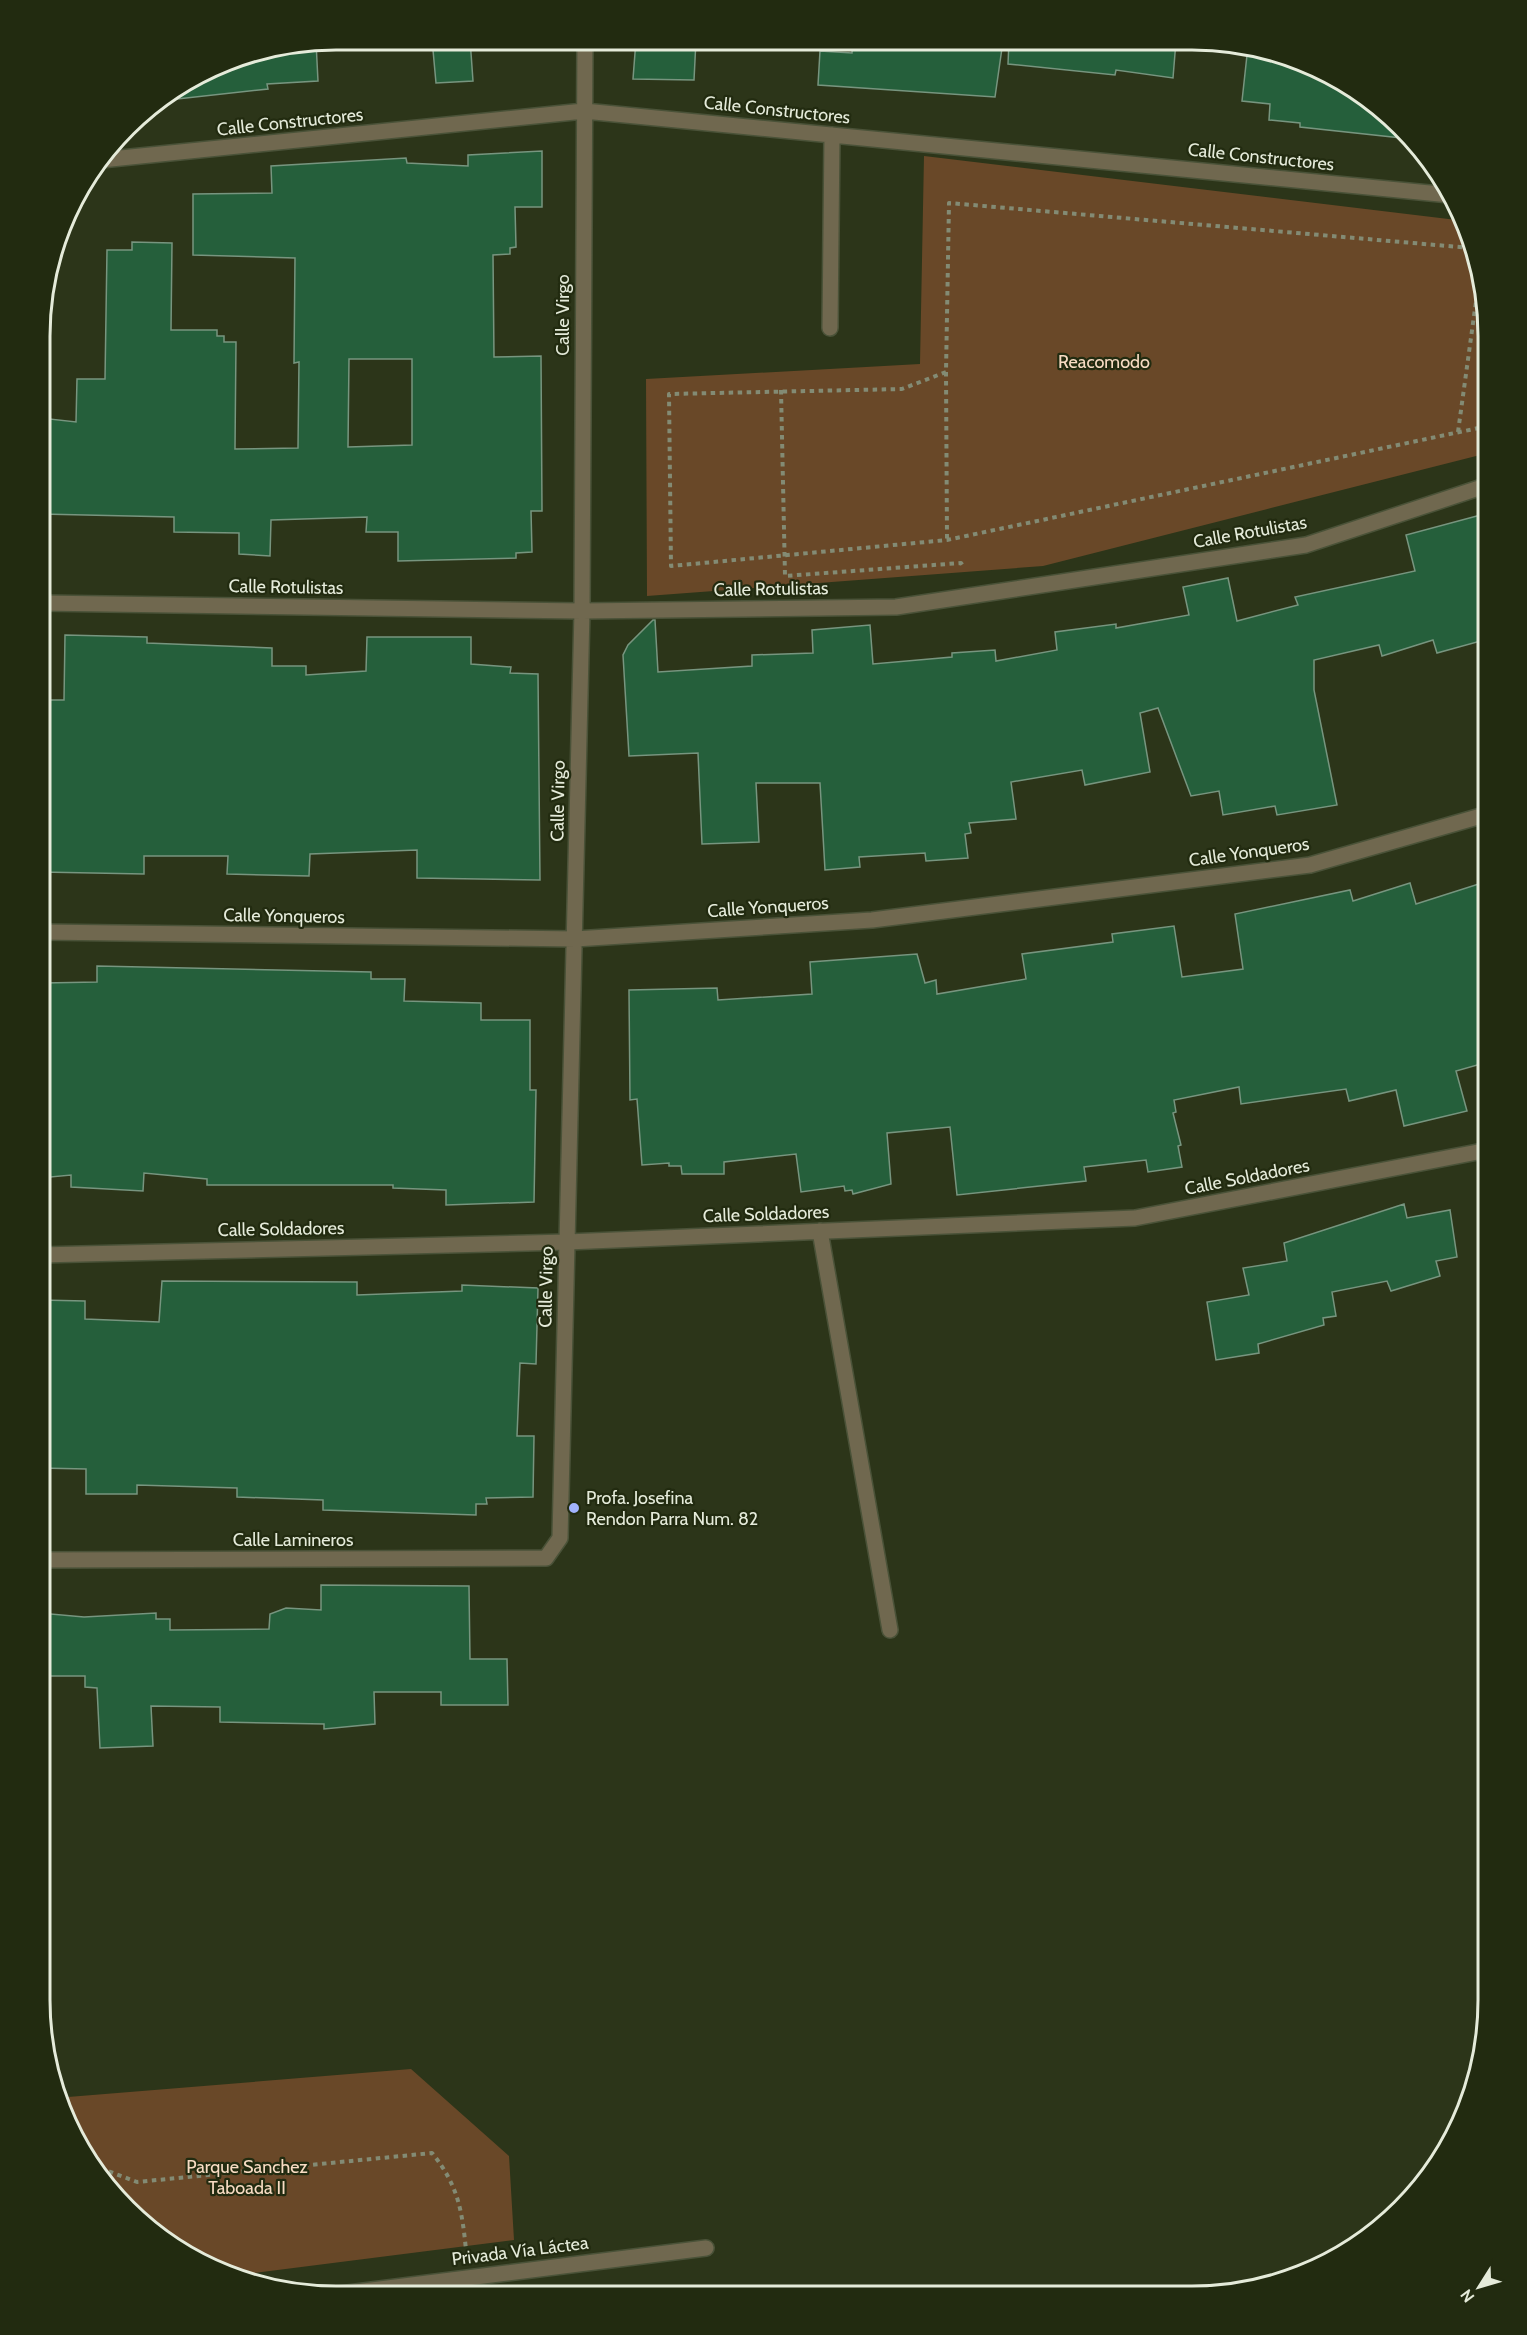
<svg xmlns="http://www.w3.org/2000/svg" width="1527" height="2335" font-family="Cabin,sans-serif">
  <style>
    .green { fill: #694828 }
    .building { fill: #255f3b; stroke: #77957f; stroke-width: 1.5; fill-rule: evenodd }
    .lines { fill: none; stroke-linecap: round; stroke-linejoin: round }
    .minor-casing { stroke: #4a5238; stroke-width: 18 }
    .path { stroke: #838b74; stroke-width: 4; stroke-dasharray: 4.5 4.5; stroke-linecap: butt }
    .minor { stroke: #70684f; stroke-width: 15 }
    .poi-dot { fill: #a1b3fd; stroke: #222b10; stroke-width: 2 }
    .labels { text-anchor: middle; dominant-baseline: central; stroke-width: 4.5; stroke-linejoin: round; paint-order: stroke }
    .street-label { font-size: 18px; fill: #e5ebda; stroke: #222b10 }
    .park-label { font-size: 18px; fill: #f8dcc3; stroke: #222b10 }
    .poi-label { font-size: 18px; fill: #e5ebda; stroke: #222b10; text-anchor: start }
    .rim { fill: none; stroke: #e5ebda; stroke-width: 3 }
  </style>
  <rect width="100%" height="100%" fill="#2c3519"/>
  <!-- green -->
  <path class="green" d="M924,156L1465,221L1488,335V453L1043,566L647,596L646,379L920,364Z
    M411,2069L509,2156L514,2240L231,2276L222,2274L155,2235L100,2180L62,2114L56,2084L68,2097Z"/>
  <!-- building -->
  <path class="building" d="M432,39H470L473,81L436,83Z
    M636,40H696L694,80L633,79Z
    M853,40L1003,41L995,97L818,85L820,51L852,53Z
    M1009,41H1176L1173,78L1116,70L1115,75L1008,64Z
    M316,42L318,81L267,84L268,89L159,101L240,55Z
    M1248,46L1305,61L1372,100L1411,139L1300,127V123L1269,120L1270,104L1242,101Z
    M542,151V207H515L516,247L510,248V254L493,255L494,357L541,356L542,511H531L532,552L516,553V558L398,561V532H366L367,517L271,520L270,556L239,554V533L174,532V517L41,514V418L76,422L77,379H105L107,250H132V242L172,243L171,330H217V336H224V342H236L235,449L298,448L299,362L294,363L295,258L193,255V194L272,193L271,166L406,158L407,163L468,166V155ZM349,359H412V445L348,447Z
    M1488,513V639L1437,653L1433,640L1382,656L1379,645L1314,660V690L1337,805L1277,815L1275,806L1223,815L1219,791L1191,796L1158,708L1140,713L1150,772L1085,785L1082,770L1011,782L1016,819L969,823L971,833L965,834L968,858L926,861L925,853L859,857L860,867L825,870L820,783H756L759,842L702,844L698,753L629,756L623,655L628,645L653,620H655L658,672L752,666V655L813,653L812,630L870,625L873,664L952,657V653L995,650L996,661L1057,650L1055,632L1116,624V628L1189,615L1183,587L1228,578L1237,621L1298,605L1295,597L1415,571L1406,535Z
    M65,635L147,637V643L272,648V666H306V675L366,671L367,637H471V664L511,667L510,673L538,674L540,880L417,878V850L310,854L309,876L227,874L228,856H144V874L41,872V700H64Z
    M1488,881V1062L1456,1071L1467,1111L1404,1126L1396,1090L1349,1101L1346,1089L1241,1104L1239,1087L1174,1100L1176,1112L1173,1113L1181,1145L1178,1146L1182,1167L1148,1172L1146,1160L1084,1167L1086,1181L957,1195L950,1127L887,1133L891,1184L853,1194L852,1190L845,1191L844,1186L801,1192L796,1154L724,1162V1174H682L681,1166H669V1163L642,1165L637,1099L630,1100L629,990L717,988L718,1000L812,994L810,962L917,954L925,983L936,980L937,994L1026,979L1022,954L1113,942L1112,934L1174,926L1182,977L1243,969L1235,914L1350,890L1353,901L1410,883L1416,904Z
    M97,966L371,972V979H405L404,1001L481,1003V1020H530V1090H536L534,1202L446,1205V1190L393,1188V1185H207V1179L144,1173L143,1191L71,1187V1175L40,1178L41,989H44V983L97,982Z
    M1404,1204L1407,1218L1450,1210L1457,1257L1436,1261L1440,1276L1391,1291L1387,1281L1332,1292L1336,1316L1323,1318L1324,1325L1258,1344L1259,1353L1216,1360L1207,1302L1249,1295L1243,1268L1287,1261L1284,1243Z
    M162,1281L357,1282V1295L462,1291V1285L538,1288L536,1364L520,1363L517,1436H534L533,1497L486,1498L487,1504H476V1515L323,1510V1500L237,1497V1488L137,1485V1494H86V1469L40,1468V1300L85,1301V1319L159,1322Z
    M321,1585L469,1586L470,1659H507L508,1705H441V1692H374L375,1724L324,1729V1724L220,1722V1707L151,1706L153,1746L100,1748L97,1688L85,1687V1676H39L40,1613L84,1617L156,1613V1619H170V1630L269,1629L270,1614L286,1608L321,1610Z"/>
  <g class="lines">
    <defs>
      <path id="minor" d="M101,160L584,111L1450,195
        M830,328L832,135
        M41,603L582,611L896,607L1306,545L1488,485
        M41,932L575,939L872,920L1310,865L1488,814
        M820,1231L890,1630
        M40,1255L567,1242L1135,1218L1488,1150
        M40,1560L546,1558L560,1538L582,611L585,40
        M340,2294L706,2248"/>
    </defs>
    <!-- minor casing -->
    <use href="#minor" class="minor-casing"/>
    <!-- path -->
    <path class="path" d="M1471,248L949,203L946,372L902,389L669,394L671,566L947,540L1488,426
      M946,372L947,540
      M781,390L785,576L961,563L964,567
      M1458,432L1478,287
      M92,2165L137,2182L432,2153C458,2185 462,2210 466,2250"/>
    <!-- minor -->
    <use href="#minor" class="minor"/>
  </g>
  <!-- markers -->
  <circle class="poi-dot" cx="574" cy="1508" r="6"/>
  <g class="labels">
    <!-- street labels -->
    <g class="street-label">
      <text transform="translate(777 110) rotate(6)">Calle Constructores</text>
      <text transform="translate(290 122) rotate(-6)">Calle Constructores</text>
      <text transform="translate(1261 157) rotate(6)">Calle Constructores</text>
      <text transform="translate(563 315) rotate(-90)">Calle Virgo</text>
      <text transform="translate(1250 532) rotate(-10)">Calle Rotulistas</text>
      <text transform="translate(286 587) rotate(1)">Calle Rotulistas</text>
      <text transform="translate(771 589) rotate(-1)">Calle Rotulistas</text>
      <text transform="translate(558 801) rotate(-89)">Calle Virgo</text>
      <text transform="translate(1249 852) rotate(-8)">Calle Yonqueros</text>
      <text transform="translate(768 907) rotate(-4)">Calle Yonqueros</text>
      <text transform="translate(284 916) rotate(1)">Calle Yonqueros</text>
      <text transform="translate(1247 1177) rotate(-11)">Calle Soldadores</text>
      <text transform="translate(766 1214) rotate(-2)">Calle Soldadores</text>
      <text transform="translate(281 1229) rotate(-1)">Calle Soldadores</text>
      <text transform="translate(546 1287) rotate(-89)">Calle Virgo</text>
      <text x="293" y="1540">Calle Lamineros</text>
      <text transform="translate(520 2251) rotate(-7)">Privada Vía Láctea</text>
    </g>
    <!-- park labels -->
    <g class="park-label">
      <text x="1104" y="362">Reacomodo</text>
      <text x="247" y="2167">Parque Sanchez<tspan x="247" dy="21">Taboada II</tspan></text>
    </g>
    <!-- poi labels -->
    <g class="poi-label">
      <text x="586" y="1498">Profa. Josefina<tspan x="586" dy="21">Rendon Parra Num. 82</tspan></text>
    </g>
  </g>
  <!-- crop -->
  <path d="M0 0H1527V2335H0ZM336 50H1192A286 286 0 0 1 1478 336V2000A286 286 0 0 1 1192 2286H336A286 286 0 0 1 50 2000V336A286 286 0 0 1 336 50Z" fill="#222b10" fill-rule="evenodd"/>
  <path class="rim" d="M336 50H1192A286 286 0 0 1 1478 336V2000A286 286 0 0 1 1192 2286H336A286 286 0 0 1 50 2000V336A286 286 0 0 1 336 50Z"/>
  <!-- north arrow -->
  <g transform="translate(1479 2287) rotate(233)" stroke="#222b10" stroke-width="4.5" paint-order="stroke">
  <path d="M0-4.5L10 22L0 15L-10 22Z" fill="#e5ebda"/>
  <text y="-9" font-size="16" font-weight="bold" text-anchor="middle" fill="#e5ebda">N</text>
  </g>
</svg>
